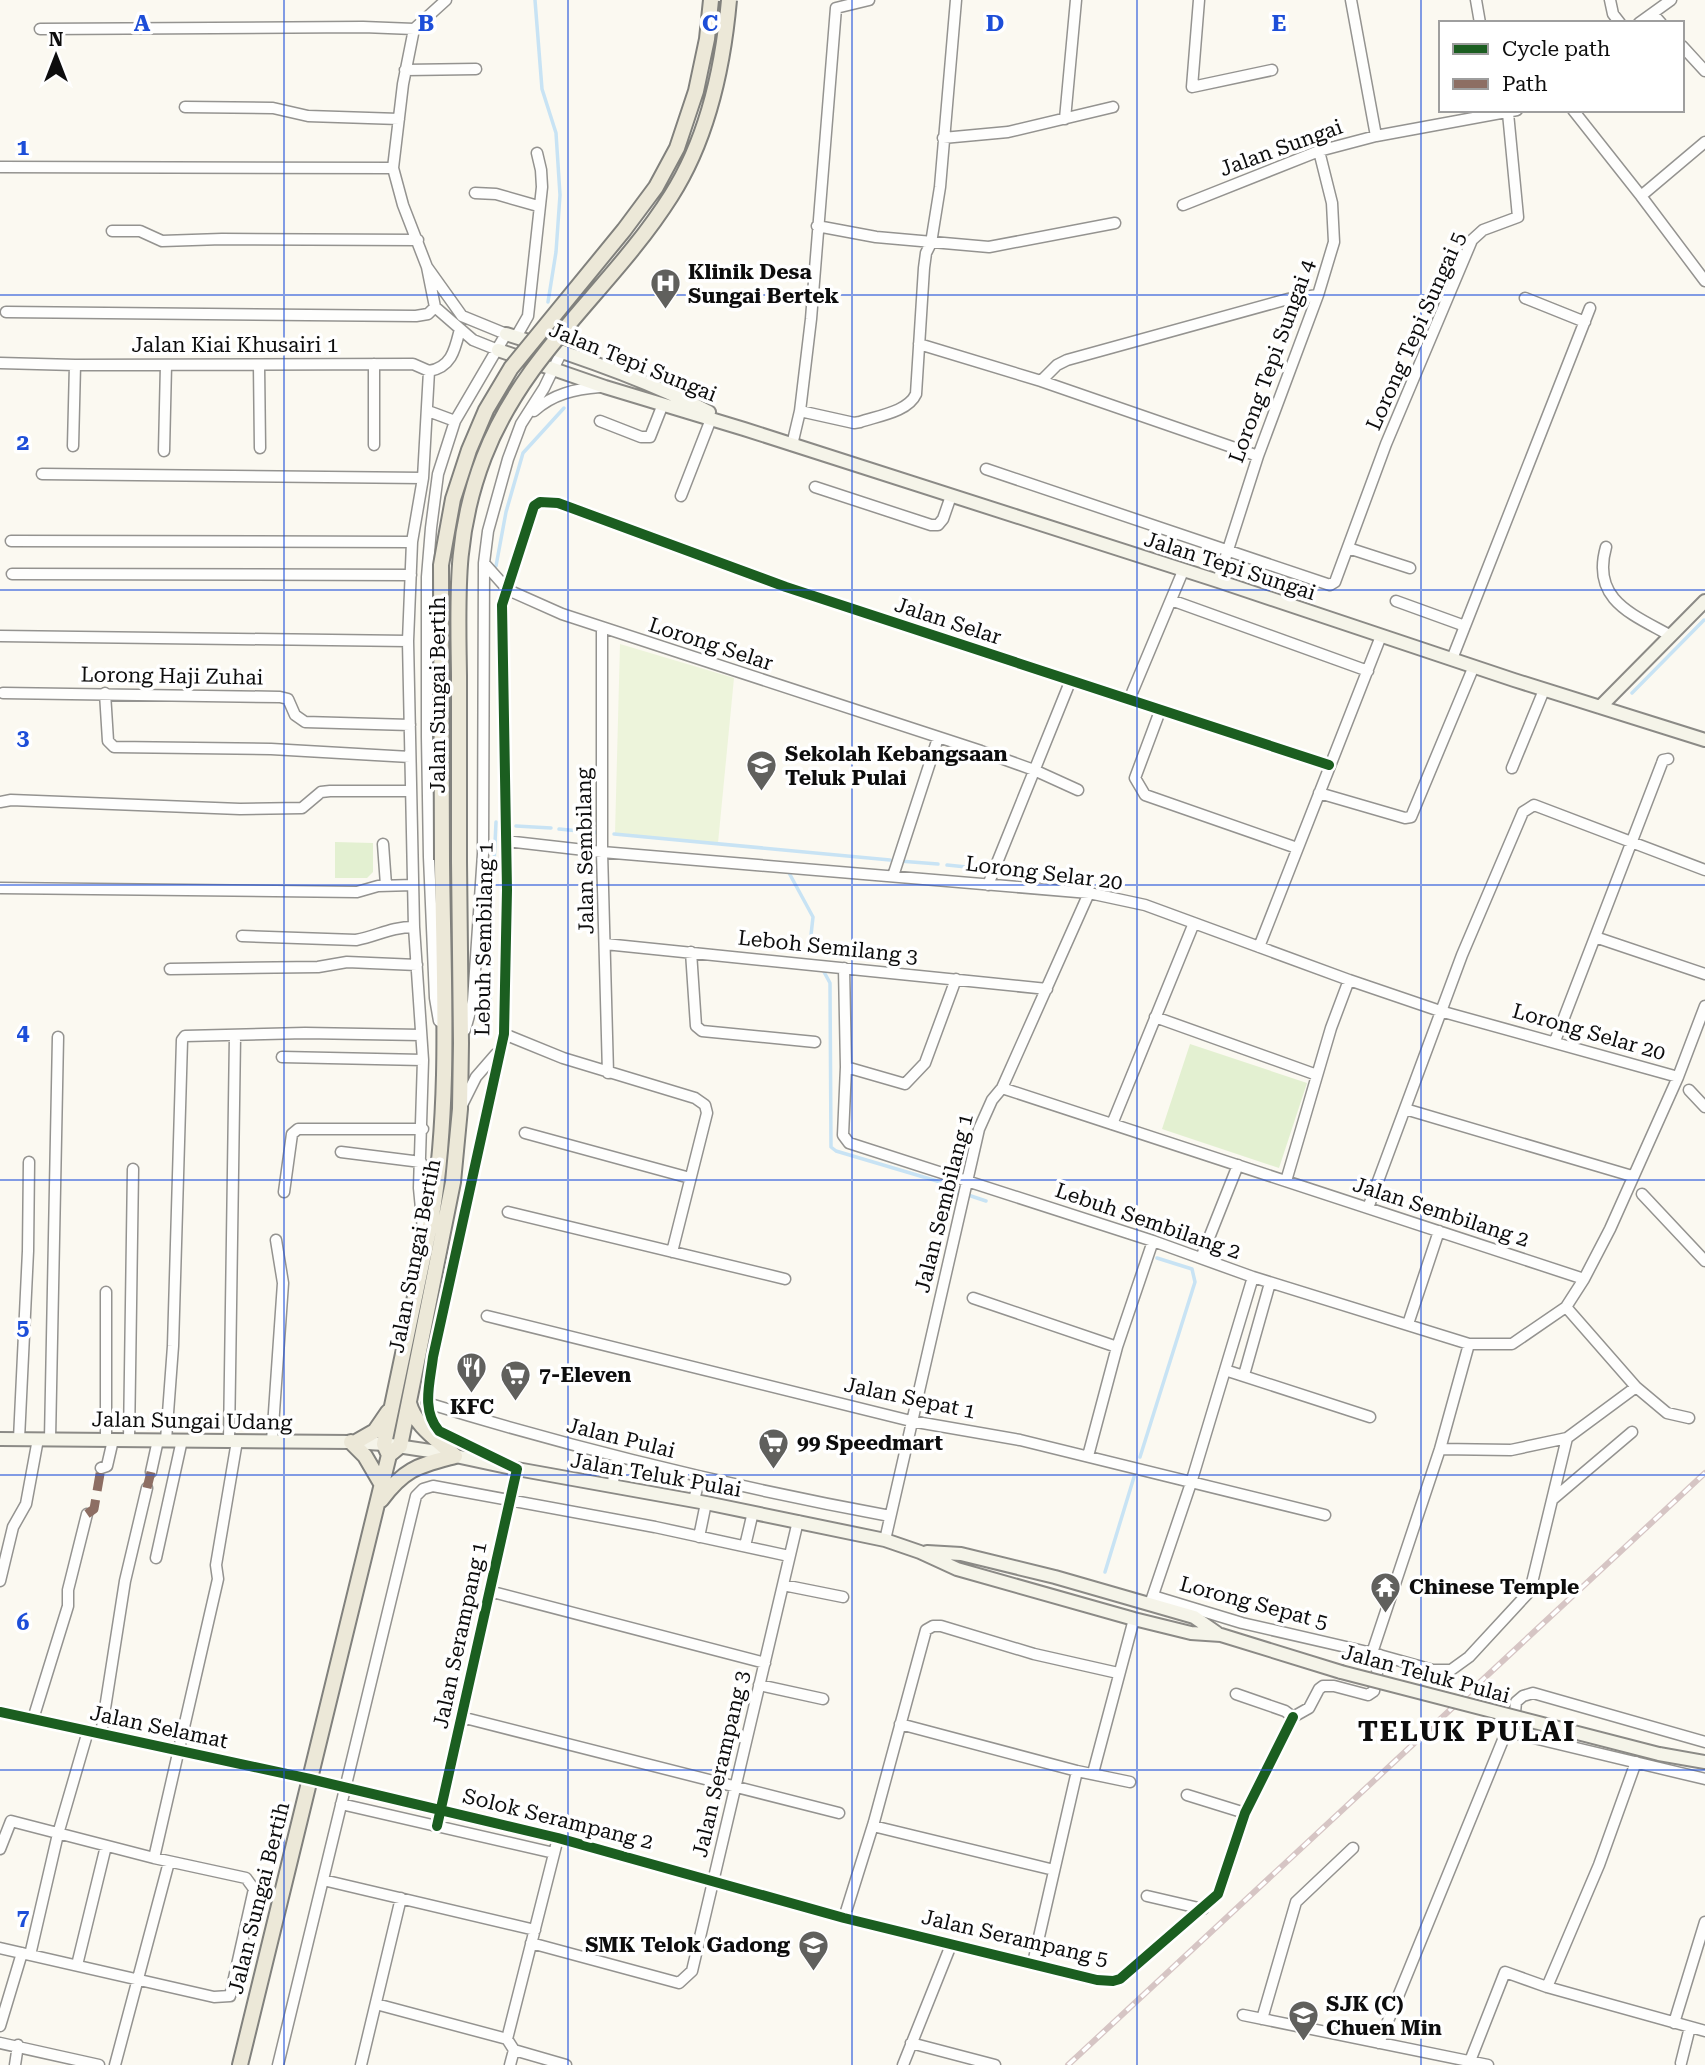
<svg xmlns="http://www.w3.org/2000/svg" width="1705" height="2065" font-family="'Roboto Serif',serif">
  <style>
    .green { fill: #e3f0d1 }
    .pitch { fill: #edf4db }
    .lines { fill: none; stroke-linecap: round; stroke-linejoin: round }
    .stream { stroke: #c8e3f4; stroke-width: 3.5 }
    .street-casing { stroke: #949390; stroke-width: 13 }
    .secondary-casing { stroke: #8b8a86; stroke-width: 16 }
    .primary-casing { stroke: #81817d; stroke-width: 18 }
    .street { stroke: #fefefd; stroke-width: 10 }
    .secondary { stroke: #f5f4e9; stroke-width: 12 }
    .primary { stroke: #ece8d8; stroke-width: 14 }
    .rail-casing { stroke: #d6c5c4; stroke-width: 6 }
    .rail { stroke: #fff; stroke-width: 3.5; stroke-dasharray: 10; stroke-linecap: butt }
    .secondary-bridge-casing { stroke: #8b8a86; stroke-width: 16; stroke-linecap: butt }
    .primary-bridge-casing { stroke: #81817d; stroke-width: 18; stroke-linecap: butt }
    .secondary-bridge { stroke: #f5f4e9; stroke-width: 12 }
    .primary-bridge { stroke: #ece8d8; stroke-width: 14 }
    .quiet { stroke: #8d6e63; stroke-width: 9; stroke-dasharray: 18 9; stroke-linecap: butt }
    .cycleway-casing { stroke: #fff; stroke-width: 15 }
    .cycleway { stroke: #1b5e20; stroke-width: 10 }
    .grid { fill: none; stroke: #1d4ed8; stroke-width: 2; stroke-opacity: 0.55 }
    .labels { text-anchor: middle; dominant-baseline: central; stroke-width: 7; stroke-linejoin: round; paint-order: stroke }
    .street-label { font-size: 21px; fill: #0d0d0d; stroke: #fff }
    .poi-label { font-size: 21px; font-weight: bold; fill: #0d0d0d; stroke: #fff; text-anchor: start }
    .district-label { font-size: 28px; font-weight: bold; letter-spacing: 2px; fill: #0d0d0d; stroke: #fff }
    .grid-label { font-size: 23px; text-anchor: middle; font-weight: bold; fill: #1d4ed8; stroke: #fff; stroke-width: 7; stroke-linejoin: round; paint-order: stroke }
  </style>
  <rect width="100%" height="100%" fill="#fbf9f1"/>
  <!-- green -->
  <path class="green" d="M335,842L373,843V872L367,878H335Z
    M1190,1044L1307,1083L1279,1168L1162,1129Z"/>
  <!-- pitch -->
  <path class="pitch" d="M620,644L734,678L718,843L615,834Z"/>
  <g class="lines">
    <!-- stream -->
    <path class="stream" d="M535,0L542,89L556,133L560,195L556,252L548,302
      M496,566L506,512L523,453L564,408
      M1632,693L1704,620
      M516,826L551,828
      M559,829L599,833
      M614,834L890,860
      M899,861L938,864
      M947,865L986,869
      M999,870L1039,873
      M788,871L813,917L809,953
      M823,970L830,983L831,1147L836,1151L937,1181L958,1193
      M490,1021V949L496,822
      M968,1195L986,1201
      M1140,1457L1195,1282L1192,1269L1157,1258
      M1105,1572L1134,1477"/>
    <defs>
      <path id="street" d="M446,0L414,29L403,84L393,168L403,205L427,267L435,307L473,340L498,350
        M1199,0L1192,87L1272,70
        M1351,0L1376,136
        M1476,0L1480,23
        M1610,0L1613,14L1620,23
        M1653,14L1661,23
        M1639,23L1671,0
        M40,29L363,27L414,29
        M1682,46L1705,71
        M405,70L476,69
        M185,107L273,108L308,116L399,119
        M1573,110L1641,196L1705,281
        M1065,119L1076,0
        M943,138L1008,132L1113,107
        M0,167L393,168
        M475,193L496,194L538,206
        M1641,196L1705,142
        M1183,205L1319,151L1376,136L1517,110
        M817,226L876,237L989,247L1115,223
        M112,231H140L162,241L222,239L418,240
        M427,267L462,316L506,334L455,421L438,474L431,528L427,577V737L429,857L435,998L439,1021
        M1525,298L1585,322
        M6,312L416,316L428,314L435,307
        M516,337L528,316L542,187L541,170L537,153
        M919,344L1041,381L1258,456
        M0,363L75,365L413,364L429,371L423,478L412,542L408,641L414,927L423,1060L419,1188L424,1240
        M374,364V445
        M259,365L260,448
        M429,371C452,367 455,349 460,329
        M1041,381L1057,365L1067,360L1288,299L1318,295
        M428,411L455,421
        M534,411C553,394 575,389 600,387
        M800,411L854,423L860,422C877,416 908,412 916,394L924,268L926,253L931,243L940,187L956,0
        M600,421L641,437H650L663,404
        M792,445L800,411L811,319L836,8L869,0
        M73,446L75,365
        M164,451L166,365
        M986,469L1330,585L1335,582L1386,444L1472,240L1483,230L1518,217L1508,113
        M42,474L423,478
        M815,487L931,525H938L943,519L951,496
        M681,496L711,419
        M11,541L412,542
        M1606,547C1591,600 1632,614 1671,636
        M1348,548L1410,568
        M484,563L508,590L562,614L981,751L1034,770L1078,790
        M12,574L411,575
        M1218,581L1258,456L1318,295L1334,242L1332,203L1319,151
        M1171,600L1368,671
        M1396,601L1465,626
        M602,628V852L608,1073
        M0,636L408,641
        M1452,659L1590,308
        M3,693L280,697L288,699L295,715L305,722L410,725
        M105,693L108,741L114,747L271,749L410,757
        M1129,700L1183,571
        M1160,711L1135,778L1145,795L1297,848
        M1512,768L1544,690
        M1319,793L1405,818L1411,817L1474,666
        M0,802L11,800L240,809L302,808L321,792L330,791H410
        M506,841L602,852L1089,893L1145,905L1349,980L1440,1011L1678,1077
        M383,844L386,885
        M893,876L938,738
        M988,885L1070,682
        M0,888L357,892L378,886L413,885
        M242,936L356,940C378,936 390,927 414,927
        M1595,937L1705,974
        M605,944L1047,989
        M1259,947L1381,636
        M691,952L696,1026L702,1031L815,1042
        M844,968L846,1067L843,1135L849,1143L1153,1241L1253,1277L1469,1344H1512L1566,1307L1584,1279L1610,1229L1678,1077L1705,1006
        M170,969L318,967L347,962L417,965
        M1155,1017L1317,1075
        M465,1030L473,1001L483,854L484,563L488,531L508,459L521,424L544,388L562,351
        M504,1034L563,1058L695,1098L705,1105L707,1113L672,1252
        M1555,1041L1662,763L1663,760L1668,759
        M282,1057L423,1060
        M846,1067L905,1084L925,1063L956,979
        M1002,1088L1584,1279
        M1689,1090L1705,1107
        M462,1105L476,1077L496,1054
        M1405,1109L1632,1176
        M1112,1124L1194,923
        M525,1133L690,1178
        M341,1152L421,1162
        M1286,1181L1331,1028L1349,980
        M284,1192L292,1134L298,1129H423
        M1642,1194L1705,1261
        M1368,1208L1462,955L1523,812L1534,805L1705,870
        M508,1212L785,1279
        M1201,1258L1238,1165
        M106,1292V1440
        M973,1298L1117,1347
        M1566,1307L1636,1387L1667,1413L1689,1418
        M487,1316L911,1421L1020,1440L1325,1515
        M1408,1324L1439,1231
        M1225,1370L1370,1417
        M1244,1375L1270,1283
        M427,1403C580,1450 734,1487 890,1516
        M19,1439L28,1251L29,1162
        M50,1439L58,1037
        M129,1440L133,1169
        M166,1440L173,1346L182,1040L185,1036L305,1033L421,1035
        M229,1441L235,1036
        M272,1441L283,1283L276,1240
        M1440,1449L1511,1450L1567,1438L1636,1387
        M1088,1456L1117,1347L1153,1241
        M101,1468L107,1466L113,1440
        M151,1472L158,1440
        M612,1486L618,1458
        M1553,1499L1632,1432
        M694,1500L700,1477
        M699,1537L706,1503
        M885,1540L979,1129L992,1100L1002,1088L1089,893
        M745,1546L753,1512
        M156,1558L182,1440
        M0,1581L13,1527L26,1504L38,1439
        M783,1585L843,1597
        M489,1591L765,1663
        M1153,1596L1242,1623L1372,1653L1433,1670H1451L1469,1657L1530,1591L1567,1438
        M1151,1601L1191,1483L1253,1277
        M1372,1653L1440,1449L1469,1344
        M759,1685L823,1699
        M1236,1694L1285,1711L1293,1717
        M0,1712L310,1779L558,1838L844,1918L1097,1980L1113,1981L1120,1979L1218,1894L1245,1813L1293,1717
        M461,1717L839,1813
        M1293,1717L1309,1708L1319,1689L1323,1686H1334L1368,1695L1374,1691L1380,1655
        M33,1719L68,1606V1590L87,1514
        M900,1724L1077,1771L1130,1782
        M1513,1733L1516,1702L1523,1696L1533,1693L1705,1742
        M101,1734L125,1581L147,1488
        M1093,1773L1134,1619
        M1187,1795L1245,1813
        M341,1804L554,1853
        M437,1826L517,1469L439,1431C421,1410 430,1383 433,1357L504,1034L507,890L502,605L534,506L540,502L558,503L786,587L1329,765
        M873,1826L1054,1870
        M0,1849L11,1821L154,1858L246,1878L254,1889L230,1996L214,1997L0,1948
        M154,1858L218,1579L216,1565L237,1441
        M323,1880L535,1930
        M1147,1896L1203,1909
        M844,1918L874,1822L926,1630L933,1626H941L1034,1654L1118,1673
        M531,1943L679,1983L692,1971L798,1521
        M30,1955L58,1834L88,1731
        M1033,1963L1077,1771
        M77,1965L106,1846
        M1547,1987L1599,1865L1636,1762
        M376,2004L507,2039
        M1243,2015L1488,2065
        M1262,2019L1296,1902L1353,1848
        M1674,2023L1705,1922
        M0,2026L22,1953
        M507,2039L558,1838
        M507,2039L514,2050L566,2065
        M0,2043L99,2065
        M911,2043L995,2065
        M1379,2043L1505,1735L1513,1733L1705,1779
        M1470,2061L1505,1972L1547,1987L1705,2031
        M1681,2063L1690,2027
        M15,2065L18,2045
        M115,2065L169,1862
        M278,2065L416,1496L423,1489L433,1486L655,1527L789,1556
        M361,2065L401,1898
        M510,2065L514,2050
        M903,2065L951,1945"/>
      <path id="secondary" d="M506,334C575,355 645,379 709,412
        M498,350L605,387L744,429L1218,581L1514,680L1705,740
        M1600,707L1705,601
        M0,1439L351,1442L384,1444L437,1452L517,1469L706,1503L885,1540L920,1552L957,1569L1134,1619L1191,1633L1221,1635L1341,1672
        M927,1552L961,1554L1055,1577L1194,1617L1217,1633
        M1659,1754L1705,1762"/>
      <path id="primary" d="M409,1403C415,1426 438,1440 455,1456
        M351,1442L365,1456L382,1485
        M354,1443L375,1431L388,1412
        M389,1455L400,1446L453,1182L460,1109L461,1043L459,861
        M381,1500C405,1468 418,1466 455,1456
        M240,2065L389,1455L384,1444L432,1216C451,1099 443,978 442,860"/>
    </defs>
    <!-- street casing -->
    <use href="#street" class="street-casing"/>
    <!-- secondary casing -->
    <use href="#secondary" class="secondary-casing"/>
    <!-- primary casing -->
    <use href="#primary" class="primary-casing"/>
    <!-- street -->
    <use href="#street" class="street"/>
    <!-- secondary -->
    <use href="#secondary" class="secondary"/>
    <!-- primary -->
    <use href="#primary" class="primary"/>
    <defs>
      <path id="rail" d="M1068,2065L1705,1473"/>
    </defs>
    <!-- rail casing -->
    <use href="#rail" class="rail-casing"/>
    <!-- rail -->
    <use href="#rail" class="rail"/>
    <defs>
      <path id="secondary-bridge" d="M1341,1672L1659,1754"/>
      <path id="primary-bridge" d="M442,860L441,565L453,499L469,450L486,410L511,368L624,230L656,187L677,148L696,91L707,39L711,0
        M459,861C459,799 459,738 459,676C458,595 454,535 484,457C525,351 613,288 671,196C708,138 723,68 729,0"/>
    </defs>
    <!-- secondary-bridge casing -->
    <use href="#secondary-bridge" class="secondary-bridge-casing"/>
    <!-- primary-bridge casing -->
    <use href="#primary-bridge" class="primary-bridge-casing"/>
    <!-- secondary-bridge -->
    <use href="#secondary-bridge" class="secondary-bridge"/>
    <!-- primary-bridge -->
    <use href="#primary-bridge" class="primary-bridge"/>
    <!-- quiet -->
    <path class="quiet" d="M147,1488L151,1472
      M87,1514L94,1509L101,1468"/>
    <defs>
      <path id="cycleway" d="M0,1712L310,1779L558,1838L844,1918L1097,1980L1113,1981L1120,1979L1218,1894L1245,1813L1293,1717
        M437,1826L517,1469L439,1431C421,1410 430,1383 433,1357L504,1034L507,890L502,605L534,506L540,502L558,503L786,587L1329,765"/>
    </defs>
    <!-- cycleway casing -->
    <use href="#cycleway" class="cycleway-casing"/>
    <!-- cycleway -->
    <use href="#cycleway" class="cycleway"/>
  </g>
  <!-- grid -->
  <path class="grid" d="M284,0V2065M568,0V2065M852,0V2065M1137,0V2065M1421,0V2065M0,295H1705M0,590H1705M0,885H1705M0,1180H1705M0,1475H1705M0,1770H1705"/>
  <!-- icons -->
  <defs>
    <symbol id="hospital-pin" viewBox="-11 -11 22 30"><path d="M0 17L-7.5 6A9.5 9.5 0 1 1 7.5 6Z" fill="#60605d" stroke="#fff"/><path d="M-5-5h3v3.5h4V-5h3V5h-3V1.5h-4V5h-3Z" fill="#fff"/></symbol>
    <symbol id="school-pin" viewBox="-11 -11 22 30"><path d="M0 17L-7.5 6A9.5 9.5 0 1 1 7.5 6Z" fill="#60605d" stroke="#fff"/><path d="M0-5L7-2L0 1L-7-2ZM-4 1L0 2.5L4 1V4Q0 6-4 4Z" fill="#fff"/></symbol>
    <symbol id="restaurant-pin" viewBox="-11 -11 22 30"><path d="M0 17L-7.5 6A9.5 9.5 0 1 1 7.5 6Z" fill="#60605d" stroke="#fff"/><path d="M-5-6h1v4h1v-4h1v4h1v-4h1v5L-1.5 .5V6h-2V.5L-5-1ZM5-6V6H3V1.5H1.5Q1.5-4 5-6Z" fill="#fff"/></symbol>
    <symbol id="supermarket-pin" viewBox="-11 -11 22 30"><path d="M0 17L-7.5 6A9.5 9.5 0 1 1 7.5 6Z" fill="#60605d" stroke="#fff"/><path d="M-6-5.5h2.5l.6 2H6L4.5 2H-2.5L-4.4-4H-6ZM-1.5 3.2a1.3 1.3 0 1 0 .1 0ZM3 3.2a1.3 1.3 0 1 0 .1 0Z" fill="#fff"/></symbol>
    <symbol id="temple-pin" viewBox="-11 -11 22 30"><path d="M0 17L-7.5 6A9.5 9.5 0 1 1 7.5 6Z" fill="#60605d" stroke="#fff"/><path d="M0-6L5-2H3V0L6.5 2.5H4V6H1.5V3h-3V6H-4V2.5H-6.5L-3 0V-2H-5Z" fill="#fff"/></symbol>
  </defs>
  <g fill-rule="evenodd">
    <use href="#hospital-pin" x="648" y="266" width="35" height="47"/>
    <use href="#school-pin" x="744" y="748" width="35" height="47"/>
    <use href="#restaurant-pin" x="454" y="1350" width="35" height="47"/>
    <use href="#supermarket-pin" x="498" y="1358" width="35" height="47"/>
    <use href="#supermarket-pin" x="756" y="1426" width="35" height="47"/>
    <use href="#temple-pin" x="1368" y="1570" width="35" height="47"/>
    <use href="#school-pin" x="796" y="1928" width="35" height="47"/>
    <use href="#school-pin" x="1286" y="1998" width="35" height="47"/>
  </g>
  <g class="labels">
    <!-- street labels -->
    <g class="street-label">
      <text transform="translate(1281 148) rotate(-20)">Jalan Sungai</text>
      <text transform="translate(1416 331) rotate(-66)">Lorong Tepi Sungai 5</text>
      <text x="235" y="345">Jalan Kiai Khusairi 1</text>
      <text transform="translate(1272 361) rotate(-70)">Lorong Tepi Sungai 4</text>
      <text transform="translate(633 362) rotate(22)">Jalan Tepi Sungai</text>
      <text transform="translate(1230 566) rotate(18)">Jalan Tepi Sungai</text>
      <text transform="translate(948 621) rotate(18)">Jalan Selar</text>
      <text transform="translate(711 644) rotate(18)">Lorong Selar</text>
      <text transform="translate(172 676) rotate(1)">Lorong Haji Zuhai</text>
      <text transform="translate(438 695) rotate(-90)">Jalan Sungai Bertih</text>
      <text transform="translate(585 851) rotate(-91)">Jalan Sembilang</text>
      <text transform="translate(1044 873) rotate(7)">Lorong Selar 20</text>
      <text transform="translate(484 939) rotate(-89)">Lebuh Sembilang 1</text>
      <text transform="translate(828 947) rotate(6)">Leboh Semilang 3</text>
      <text transform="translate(1589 1032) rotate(16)">Lorong Selar 20</text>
      <text transform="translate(944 1203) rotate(-76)">Jalan Sembilang 1</text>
      <text transform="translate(1441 1212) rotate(18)">Jalan Sembilang 2</text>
      <text transform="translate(1148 1221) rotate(19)">Lebuh Sembilang 2</text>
      <text transform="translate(415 1256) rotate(-79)">Jalan Sungai Bertih</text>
      <text transform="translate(910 1398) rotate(12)">Jalan Sepat 1</text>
      <text transform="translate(192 1421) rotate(1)">Jalan Sungai Udang</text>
      <text transform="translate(621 1438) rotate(14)">Jalan Pulai</text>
      <text transform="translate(656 1475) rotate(10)">Jalan Teluk Pulai</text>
      <text transform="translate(1254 1603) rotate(15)">Lorong Sepat 5</text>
      <text transform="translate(460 1635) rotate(-78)">Jalan Serampang 1</text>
      <text transform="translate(1426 1674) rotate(15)">Jalan Teluk Pulai</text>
      <text transform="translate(159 1727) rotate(12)">Jalan Selamat</text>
      <text transform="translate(721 1764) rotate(-77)">Jalan Serampang 3</text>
      <text transform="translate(558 1819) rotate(14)">Solok Serampang 2</text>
      <text transform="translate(259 1898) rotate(-76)">Jalan Sungai Bertih</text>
      <text transform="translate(1015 1938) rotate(13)">Jalan Serampang 5</text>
    </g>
    <!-- poi labels -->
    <g class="poi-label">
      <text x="688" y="272">Klinik Desa<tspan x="688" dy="24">Sungai Bertek</tspan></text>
      <text x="785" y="754">Sekolah Kebangsaan<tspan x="785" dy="24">Teluk Pulai</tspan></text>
      <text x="539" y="1375">7-Eleven</text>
      <text x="472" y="1407" text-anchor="middle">KFC</text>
      <text x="797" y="1443">99 Speedmart</text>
      <text x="1409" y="1587">Chinese Temple</text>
      <text x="790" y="1945" text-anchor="end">SMK Telok Gadong</text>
      <text x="1326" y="2004">SJK (C)<tspan x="1326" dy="24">Chuen Min</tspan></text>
    </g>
    <!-- district labels -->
    <g class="district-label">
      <text x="1467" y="1731">TELUK PULAI</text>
    </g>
  </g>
  <g class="grid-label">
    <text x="142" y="31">A</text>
    <text x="426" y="31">B</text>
    <text x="710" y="31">C</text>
    <text x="995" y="31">D</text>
    <text x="1279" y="31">E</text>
    <text x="23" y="155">1</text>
    <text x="23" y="450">2</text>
    <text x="23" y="745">3</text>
    <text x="23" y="1040">4</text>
    <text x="23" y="1335">5</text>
    <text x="23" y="1630">6</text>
    <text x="23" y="1925">7</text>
  </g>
  <!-- legend -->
  <rect x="1439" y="21" width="245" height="91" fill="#ffffff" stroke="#9e9e9e" stroke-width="2"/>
  <rect x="1453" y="44" width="35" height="10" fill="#1b5e20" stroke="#9e9e9e" stroke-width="2"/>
  <text x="1502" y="56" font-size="21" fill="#0d0d0d">Cycle path</text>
  <rect x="1453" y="79" width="35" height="10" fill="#8d6e63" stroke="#9e9e9e" stroke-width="2"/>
  <text x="1502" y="91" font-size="21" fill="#0d0d0d">Path</text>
  <!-- north arrow -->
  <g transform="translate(56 56)" stroke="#ffffff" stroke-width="5" paint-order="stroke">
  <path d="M0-5L12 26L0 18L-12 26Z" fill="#0d0d0d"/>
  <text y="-10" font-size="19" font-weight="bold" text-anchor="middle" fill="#0d0d0d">N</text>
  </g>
</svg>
